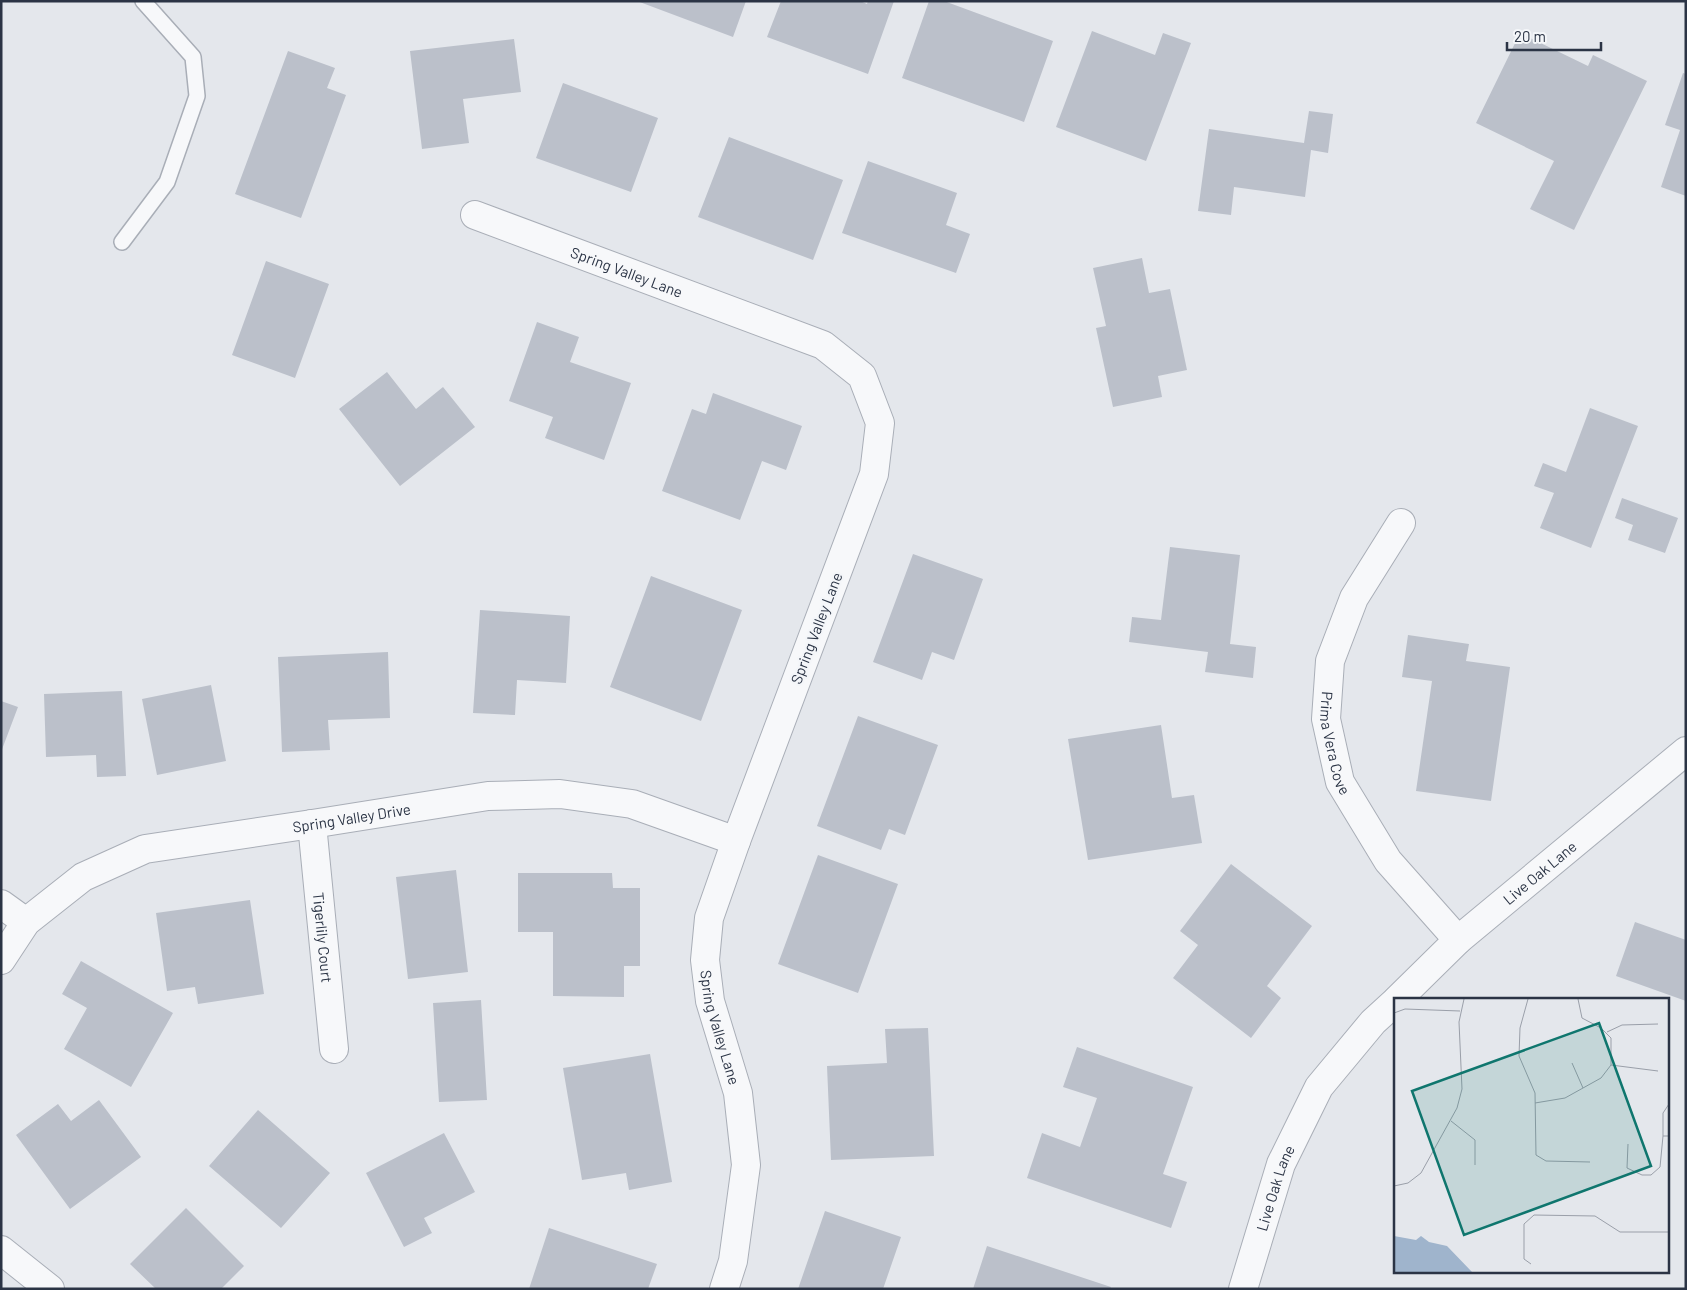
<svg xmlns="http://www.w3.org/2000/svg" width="1687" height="1290" font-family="Barlow,sans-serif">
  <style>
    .building { fill: #bbc0ca }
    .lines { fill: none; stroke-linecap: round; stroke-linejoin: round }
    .lane-casing { stroke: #a9aeb7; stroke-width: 18 }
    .street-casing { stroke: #a9aeb7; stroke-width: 30 }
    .lane { stroke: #f7f8fa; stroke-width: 15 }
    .street { stroke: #f7f8fa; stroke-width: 28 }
    .labels { text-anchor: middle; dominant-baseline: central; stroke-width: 4.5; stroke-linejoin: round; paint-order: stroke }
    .street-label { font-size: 15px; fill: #2b3445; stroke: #f4f6f9 }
    .inset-road { fill: none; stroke: #9a9fa9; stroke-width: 1 }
    .view { fill: #0f766e; fill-opacity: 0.15; stroke: #0f766e; stroke-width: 2.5 }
    .inset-edge { fill: none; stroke: #2b3445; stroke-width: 2.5 }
  </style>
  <rect width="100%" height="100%" fill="#e4e7ec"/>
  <!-- building -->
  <path class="building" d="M637,1H746L733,37Z
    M781,1H860L867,4L868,1H894L868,74L767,37Z
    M929,1H944L1053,41L1024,122L902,78Z
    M1092,31L1155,55L1163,33L1191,43L1146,161L1056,127Z
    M1520,33L1588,66L1593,55L1647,81L1574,230L1530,209L1554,161L1476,123Z
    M514,39L521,92L463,99L469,143L422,149L410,51Z
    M288,51L335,68L327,88L346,95L301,218L235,194Z
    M1683,73L1686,74V196L1661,187L1680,130L1665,125Z
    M563,83L658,118L631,192L536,158Z
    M1309,111L1333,114L1328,153L1311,150L1305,197L1234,187L1231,215L1198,211L1209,129L1304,143Z
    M729,137L843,180L813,260L698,217Z
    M868,161L957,193L946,225L970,234L956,273L842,233Z
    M1142,258L1149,293L1170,289L1187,370L1158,376L1162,397L1113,407L1096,328L1106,326L1093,268Z
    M266,261L329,284L295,378L232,355Z
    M537,322L579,337L570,362L631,383L604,460L545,438L553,417L509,401Z
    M387,372L416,409L443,387L475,427L400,486L339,409Z
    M713,393L802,426L786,470L762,461L740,520L662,491L692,409L706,414Z
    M1590,408L1638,426L1591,548L1540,528L1554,493L1534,486L1543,463L1566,472Z
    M1622,498L1678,518L1665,553L1628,540L1633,525L1615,518Z
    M1170,547L1240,555L1230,644L1256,647L1253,678L1205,672L1208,652L1129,642L1132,617L1161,620Z
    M913,554L983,579L954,660L932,652L922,680L873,662Z
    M651,576L742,610L701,721L610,687Z
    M480,610L570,616L566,683L517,680L515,715L473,713Z
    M1408,635L1469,644L1466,661L1510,667L1491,801L1416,791L1432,681L1402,677Z
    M388,652L390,718L328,720L330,750L282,752L278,657Z
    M211,685L226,761L157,775L142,699Z
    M122,691L126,776L97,777L96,755L46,757L44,694Z
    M1,701L18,707L1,752Z
    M858,716L938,745L905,835L889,829L881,850L817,826Z
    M1161,725L1172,798L1194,795L1202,843L1088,860L1068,739Z
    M818,855L898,884L858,993L778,964Z
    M1231,864L1312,926L1267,986L1281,998L1251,1038L1173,978L1198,945L1180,931Z
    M456,870L468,972L408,979L396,877Z
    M518,873H612L613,888H640V966H624V997L553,996V932H518Z
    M250,900L264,994L198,1004L195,987L167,991L156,913Z
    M1635,922L1686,940V1001L1616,976Z
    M81,961L173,1013L131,1087L64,1049L87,1008L62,994Z
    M481,1000L487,1100L439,1102L433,1003Z
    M928,1028L934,1156L831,1160L827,1066L887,1063L885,1029Z
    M1077,1047L1193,1087L1163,1174L1187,1182L1171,1228L1027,1178L1042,1133L1080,1147L1097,1098L1063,1087Z
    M650,1054L672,1182L629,1190L626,1173L582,1180L563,1068Z
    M99,1100L141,1157L70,1209L16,1135L58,1104L71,1121Z
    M258,1110L330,1173L281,1228L209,1166Z
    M444,1133L475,1192L424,1218L432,1233L404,1247L366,1173Z
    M186,1208L244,1266L221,1289H156L130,1264Z
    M825,1211L901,1237L883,1289H798Z
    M549,1228L657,1264L648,1289H529Z
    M987,1246L1111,1287L1110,1289H973Z"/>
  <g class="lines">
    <defs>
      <path id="lane" d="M122,242L167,182L197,96L193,57L143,1"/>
      <g id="street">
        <path id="s1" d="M475,215L823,345L862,376L880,423L874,474L736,841L709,918L705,960L710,1001L738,1093L746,1165L733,1261L724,1289"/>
        <path id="s2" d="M1401,523L1354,598L1330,661L1326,719L1340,782L1388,861L1458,940"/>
        <path id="s3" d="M312,824L334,1049"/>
        <path d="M1,904L26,922"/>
        <path id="s4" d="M1,960L26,922L83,877L145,849L312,824L488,796L560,794L632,804L736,841"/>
        <path id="s5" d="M1398,999L1458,940L1686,751"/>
        <path d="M1,1250L50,1289"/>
        <path id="s6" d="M1243,1289L1281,1164L1319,1087L1373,1022L1396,1001"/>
      </g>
    </defs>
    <!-- lane casing -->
    <use href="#lane" class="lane-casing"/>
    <!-- street casing -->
    <use href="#street" class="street-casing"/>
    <!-- lane -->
    <use href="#lane" class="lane"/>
    <!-- street -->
    <use href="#street" class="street"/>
  </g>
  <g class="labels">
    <!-- street labels -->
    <g class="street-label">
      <text stroke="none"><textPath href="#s1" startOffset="162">Spring Valley Lane</textPath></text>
      <text transform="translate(816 628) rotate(-69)">Spring Valley Lane</text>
      <text stroke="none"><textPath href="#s2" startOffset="239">Prima Vera Cove</textPath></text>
      <text stroke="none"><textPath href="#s4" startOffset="395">Spring Valley Drive</textPath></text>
      <text stroke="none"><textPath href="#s5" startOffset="190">Live Oak Lane</textPath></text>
      <text stroke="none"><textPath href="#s3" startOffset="114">Tigerlily Court</textPath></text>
      <text stroke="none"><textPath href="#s1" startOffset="1108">Spring Valley Lane</textPath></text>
      <text stroke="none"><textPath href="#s6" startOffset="106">Live Oak Lane</textPath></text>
    </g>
  </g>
  <!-- overview -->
  <g transform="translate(1394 998)">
    <rect width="275" height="275" fill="#e4e7ec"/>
    <path d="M0,238L22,242L27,238L35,244L53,248L78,274H0Z" fill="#9fb4cc"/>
    <path class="inset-road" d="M134,1L126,30L125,58L141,95L142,157L152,163L196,164M0,15L11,11L66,13M213,34L228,27L264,26M178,65L189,90M217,67L264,73M141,105L171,100L207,80L217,67V40L207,30L188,20L184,1M275,106L269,115V138H275M57,123L81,142V167M234,146L233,170L248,177H257L266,169L269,138M0,188L14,185L27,175L63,110L68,91L65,24L70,1M137,266L130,261V226L140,217L201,218L226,234H275"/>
    <path class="view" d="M205,25L257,168L70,237L18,93Z"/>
    <rect width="275" height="275" class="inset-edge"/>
  </g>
  <!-- border -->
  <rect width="1687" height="1290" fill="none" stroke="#2b3445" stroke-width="5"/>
  <!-- scale -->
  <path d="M1507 42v8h94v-8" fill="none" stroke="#2b3445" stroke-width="2.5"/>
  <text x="1514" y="42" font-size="15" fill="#2b3445" stroke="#f4f6f9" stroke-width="4" paint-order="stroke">20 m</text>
</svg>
